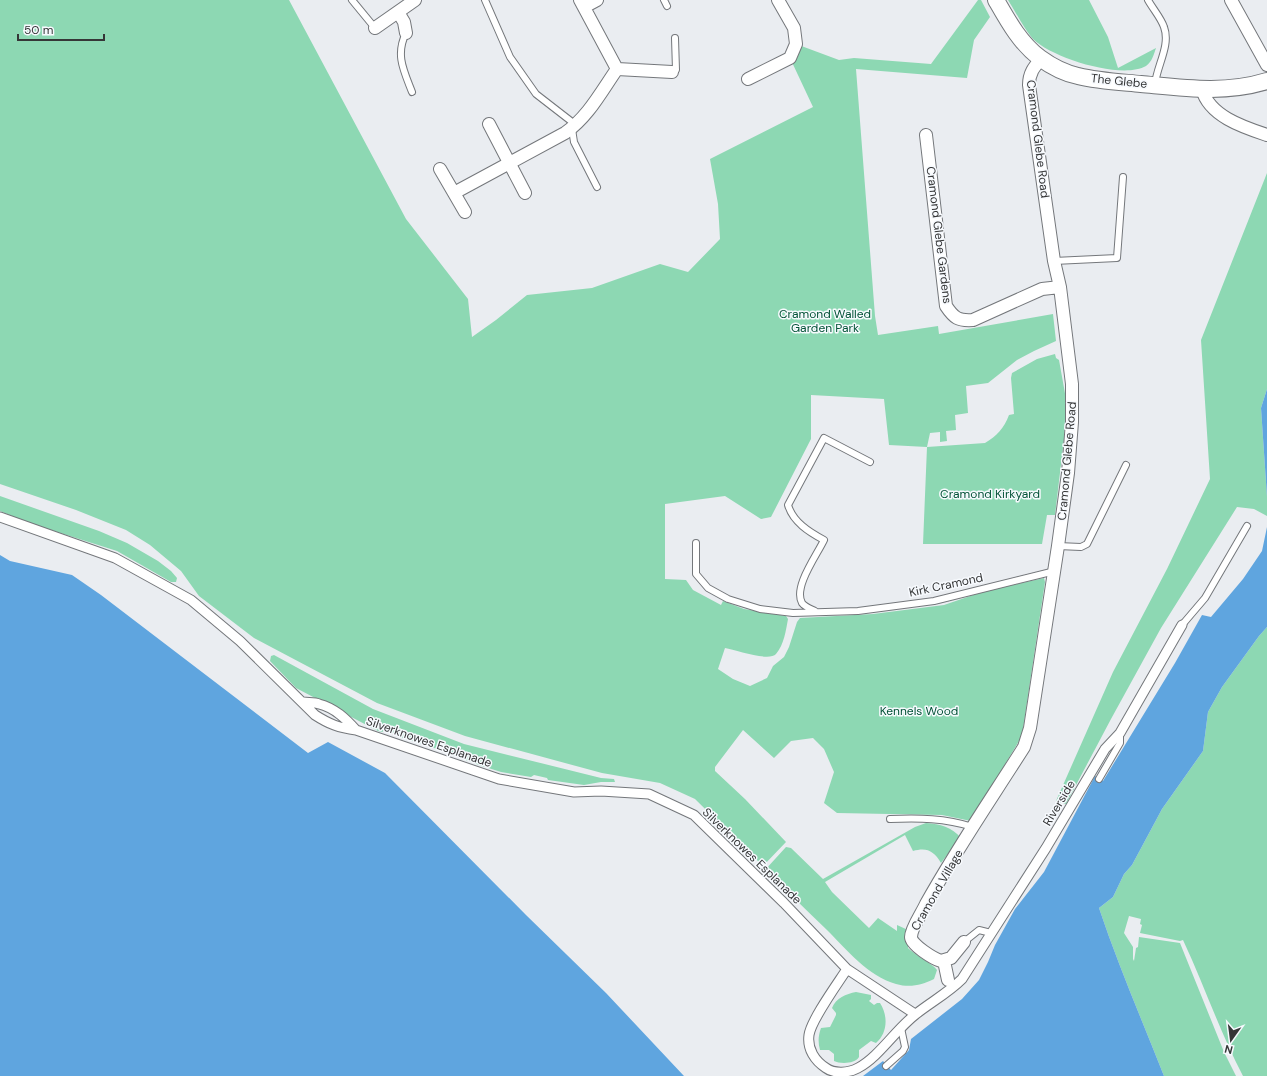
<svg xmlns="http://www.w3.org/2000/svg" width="1267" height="1076" font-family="'DM Sans',sans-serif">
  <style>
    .green { fill: #8dd8b3 }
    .water { fill: #5fa5df }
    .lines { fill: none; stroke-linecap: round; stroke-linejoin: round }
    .service-casing { stroke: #74777b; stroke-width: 8 }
    .pedestrian-casing { stroke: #74777b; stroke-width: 11 }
    .minor-casing { stroke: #74777b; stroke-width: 14 }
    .tertiary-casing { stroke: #74777b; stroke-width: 18 }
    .service { stroke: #fff; stroke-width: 6 }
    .pedestrian { stroke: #fff; stroke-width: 9 }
    .minor { stroke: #fff; stroke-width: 12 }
    .tertiary { stroke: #fff; stroke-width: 16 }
    .labels { text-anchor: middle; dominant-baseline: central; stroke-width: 3; stroke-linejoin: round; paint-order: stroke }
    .street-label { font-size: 12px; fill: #353637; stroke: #f7fafe }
    .park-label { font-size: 12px; fill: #025236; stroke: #f7fafe }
  </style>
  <rect width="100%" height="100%" fill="#eaedf1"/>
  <!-- green -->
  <path class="green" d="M0,0H289L406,219L468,299L472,337L496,320L527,295L592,288L660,264L688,272L720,239L718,204L710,159L813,107L790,58L796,44L839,60L854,58L931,64L978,0H981L990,17L974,40L967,78L856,69L875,316L878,335L938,326L939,334L1053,314L1056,341L1034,351L1017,360L988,383L966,386L968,413L955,415L956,430L946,431L947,441L940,442V432L930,433L927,447L985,443C997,436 1004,428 1009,415L1014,414L1011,378L1012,373L1037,359L1055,354L1056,358L1059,360L1066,399L1064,439L1055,515H1047L1042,544H923L927,447L889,445L884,399L811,395V439L771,517L761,519L725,496L665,504V579L686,580L693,590L721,605L723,601L744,609L786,616L788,619C786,630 784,645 776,654C769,662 736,650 725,648L718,669L733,679L750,686L767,678L773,666L784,657L789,647L797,622L800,618L873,614L944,605L982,592L1044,578L1045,582L1022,736L971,821L942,815L837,813L824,803L834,772L824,749L813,738L791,741L774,758L743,730L715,767V771L745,799L786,842L763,866L695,799L660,783L602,773L465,736L377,703L254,638L199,596L181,571L150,545L126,530L76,510L0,484Z
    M1008,0H1089L1108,37L1118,68L1156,48C1154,54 1152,62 1146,66C1122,80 1052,58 1033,39C1025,30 1015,11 1008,0Z
    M1267,173V389L1261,408L1267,497V516L1254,509L1237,507L1161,628L1111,719L1066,804L1056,801L1113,672L1167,569L1210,479L1201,340Z
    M0,496L99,531L127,543L158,561L171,571L177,578L176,582H171L117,551L29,523L0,511Z
    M1267,627V1076H1243C1220,1032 1204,985 1183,940L1180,941L1140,933L1142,925L1140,924L1141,919L1129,916L1124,933L1133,947V959L1134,961L1136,948L1138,947L1139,937L1180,943L1224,1052L1236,1076H1164C1142,1020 1118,965 1099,908L1113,897L1124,874L1132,865L1162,809L1203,751L1208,712L1222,687L1259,636Z
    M274,655L373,709L464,744L601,778L614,779L615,782H601L584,785L548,780L547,778L534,775L531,777L501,772L479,765L429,746L399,737L397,734L385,730L382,732L378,731L296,688L270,661L271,656Z
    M926,823C940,824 952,827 961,838L953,851H950L941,863C934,851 927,847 913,851L905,835L825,882L832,892L869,928L878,918L897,931V925L908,930V948C915,955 933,964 937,970L934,979C922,985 910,988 896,984C868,976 847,950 827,930C806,910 786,890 765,870L786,847L791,848L823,879L915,827Z
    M856,992L871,995V999L869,1001L874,1005L877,1003H880C888,1015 888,1033 876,1043L871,1041L859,1050C859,1051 859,1056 859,1057C855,1064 840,1064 834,1061V1054L829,1050H820C818,1043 818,1036 821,1028L830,1027L836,1015V1013L832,1008C836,998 846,994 856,992Z"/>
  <!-- water -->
  <path class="water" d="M1267,389V497L1261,408Z
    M1267,527V627L1259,636L1222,687L1208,712L1203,751L1162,809L1132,865L1124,874L1113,897L1099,908C1118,965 1142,1020 1164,1076H863L883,1061L891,1070L909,1050L911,1039L962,999L979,980L988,962L995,945L1015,909L1044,872L1095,776L1103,781L1175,663L1202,615L1211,617L1243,579L1262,551Z
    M0,555L10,561L72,575L101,595L308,753L328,742L385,773L526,915L606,993L684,1076H0Z"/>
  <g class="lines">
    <defs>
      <path id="service" d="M352,0L375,28
        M485,0L510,57L536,94L576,125
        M664,0L667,6
        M1148,0C1153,9 1161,18 1164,27C1171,46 1156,67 1155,85
        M406,33C395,55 404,71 412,92
        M672,72L676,70L675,38
        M572,129L574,142L597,187
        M1054,261L1117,258L1123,177
        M696,543V574L708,588L728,599L760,609L793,613L858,611L934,601L1055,571
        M1058,546L1081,547L1087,544L1126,465
        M815,611C811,609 805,607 802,603C793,587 817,555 824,540C809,532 793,522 788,505L824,438L870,462
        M1182,625L1205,598L1247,526
        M1099,779L1120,743V733
        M890,819C920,818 944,818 973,827
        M964,942L979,930L991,933
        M886,1066L903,1051L905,1047L901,1028"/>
      <path id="pedestrian" d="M0,517L115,558L191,600L240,641L315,715C329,724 339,728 356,730L499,779L574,792L601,791L649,794L694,815L784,903L847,969C838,983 811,1020 809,1035C807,1049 815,1061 826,1068C834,1074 849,1073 858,1068C879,1057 896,1029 916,1014C931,1002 948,993 962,979L1046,848L1105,749L1120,733L1182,625
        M303,702C308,703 314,702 319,704C335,708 346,719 356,730
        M847,969L915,1014"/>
      <path id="minor" d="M580,0L617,69
        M1231,0L1267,65
        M584,7L597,0
        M398,12L404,22L406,33
        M375,28L415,0
        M748,79L790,58L796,44L794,28L778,0
        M1202,89C1209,116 1243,127 1267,135
        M489,124L525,193
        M926,135L946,306C954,318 958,321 973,320L1042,289L1060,287
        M440,169L465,212
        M454,193L565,133C588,117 601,92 617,69L672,72
        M964,942L951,958L941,961C934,959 911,945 911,937C911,928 922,913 926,904C956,850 991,799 1024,747L1030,728L1058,546L1068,473L1072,422V384L1060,287L1054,261L1029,85C1029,73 1034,67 1041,59
        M944,961L948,980"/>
      <path id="tertiary" d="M996,0C1008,21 1020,43 1040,58C1051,66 1064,73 1078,76C1098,81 1120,82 1141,84C1184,88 1225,94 1267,81"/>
    </defs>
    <!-- service casing -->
    <use href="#service" class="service-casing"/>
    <!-- pedestrian casing -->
    <use href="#pedestrian" class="pedestrian-casing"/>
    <!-- minor casing -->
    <use href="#minor" class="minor-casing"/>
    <!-- tertiary casing -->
    <use href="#tertiary" class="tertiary-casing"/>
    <!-- service -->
    <use href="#service" class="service"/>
    <!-- pedestrian -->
    <use href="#pedestrian" class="pedestrian"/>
    <!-- minor -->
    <use href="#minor" class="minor"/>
    <!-- tertiary -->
    <use href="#tertiary" class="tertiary"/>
  </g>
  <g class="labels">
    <!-- street labels -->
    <g class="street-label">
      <text transform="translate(1119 81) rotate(6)">The Glebe</text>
      <text transform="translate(1038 139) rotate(83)">Cramond Glebe Road</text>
      <text transform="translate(939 235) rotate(83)">Cramond Glebe Gardens</text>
      <text transform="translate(1067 461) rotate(-85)">Cramond Glebe Road</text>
      <text transform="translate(946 585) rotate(-12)">Kirk Cramond</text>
      <text transform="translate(429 742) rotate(19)">Silverknowes Esplanade</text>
      <text transform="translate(1059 803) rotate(-59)">Riverside</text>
      <text transform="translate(752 856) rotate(44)">Silverknowes Esplanade</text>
      <text transform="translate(937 890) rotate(-60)">Cramond Village</text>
    </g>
    <!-- park labels -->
    <g class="park-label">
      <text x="825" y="314">Cramond Walled<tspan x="825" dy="14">Garden Park</tspan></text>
      <text x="990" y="494">Cramond Kirkyard</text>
      <text x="919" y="711">Kennels Wood</text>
    </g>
  </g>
  <!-- north arrow -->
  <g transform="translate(1231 1040) rotate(194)" stroke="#f7fafe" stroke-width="3" paint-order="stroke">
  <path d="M0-3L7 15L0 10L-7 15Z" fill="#353637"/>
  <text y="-6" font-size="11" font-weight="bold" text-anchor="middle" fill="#353637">N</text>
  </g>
  <!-- scale -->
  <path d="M18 34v6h86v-6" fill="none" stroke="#353637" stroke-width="2"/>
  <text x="24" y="34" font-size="12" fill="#353637" stroke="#f7fafe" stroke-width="3" paint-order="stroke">50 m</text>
</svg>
